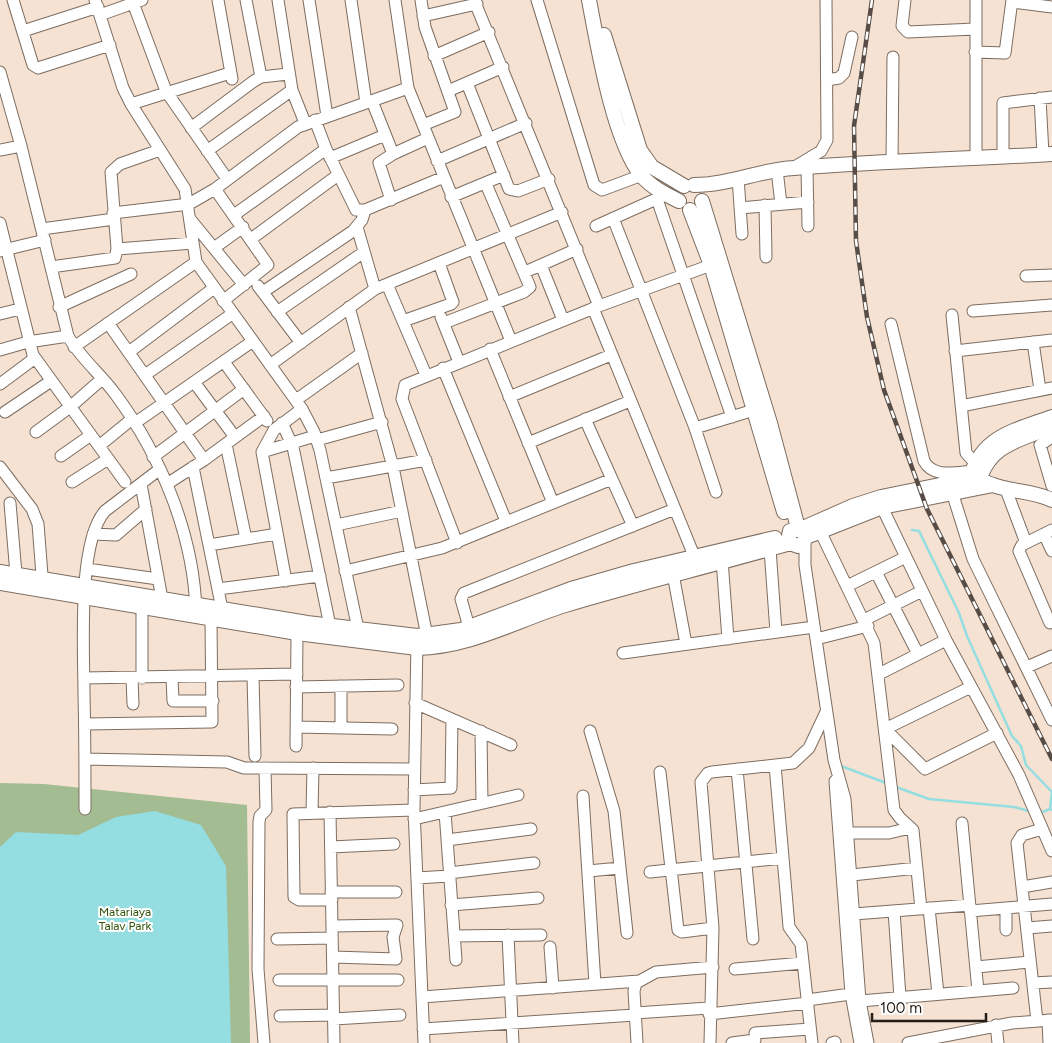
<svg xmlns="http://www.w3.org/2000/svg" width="1052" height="1043" font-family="Figtree,sans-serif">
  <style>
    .green { fill: #a4bc92 }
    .water { fill: #94dde1 }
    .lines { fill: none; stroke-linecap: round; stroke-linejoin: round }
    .stream { stroke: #94dde1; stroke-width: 2.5 }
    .minor-casing { stroke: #7d6d60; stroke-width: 13 }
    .major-casing { stroke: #7d6d60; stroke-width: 16 }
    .minor { stroke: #fff; stroke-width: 11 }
    .major { stroke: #fff; stroke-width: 14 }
    .rail-casing { stroke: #574d46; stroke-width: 4.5 }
    .rail { stroke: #fff; stroke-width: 2.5; stroke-dasharray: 8; stroke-linecap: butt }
    .labels { text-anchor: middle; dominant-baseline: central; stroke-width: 4; stroke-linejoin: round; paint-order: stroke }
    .park-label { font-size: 12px; fill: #2f5007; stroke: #fff }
  </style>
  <rect width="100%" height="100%" fill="#f5e2d3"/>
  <!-- green -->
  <path class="green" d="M0,783L44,784L247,805L250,1043H0Z"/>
  <!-- water -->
  <path class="water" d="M155,811L201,825L226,866L231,1043H0V847L16,832L78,835L116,817Z"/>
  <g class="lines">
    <!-- stream -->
    <path class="stream" d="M912,530L919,531L959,613L967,636L1012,736L1021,746L1026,765L1052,792L1050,809L1052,810
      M841,766L886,783
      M896,787L929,799L1014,807L1029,811
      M1040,813L1050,809"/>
    <defs>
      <path id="minor" d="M13,0L33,65L38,68L110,45
        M95,0L123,88L131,104L185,189L196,262L302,409L314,432L320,450L358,629
        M132,0L166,91L227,179
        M218,0L232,79
        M246,0L261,77
        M278,0L292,90L305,123
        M309,0L327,116
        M351,0L366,103
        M395,0L408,88L511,341
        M421,0L425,27L455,112L423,125
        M474,0L599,306
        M537,0L594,185L602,190L642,175
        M905,0L902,26L908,32L975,29
        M976,0V158
        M1012,2L1052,7
        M100,15L142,0
        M423,16L477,4
        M23,31L98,7
        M975,52L1005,53L1012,0
        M434,56L489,32
        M0,72L21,146L68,336C80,358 101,374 116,395C161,456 194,535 196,612
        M827,80L839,78L844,73L852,37
        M467,83L509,189L518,191L549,179
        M448,91L503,67
        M1040,98L1043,154
        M372,101L393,154
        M131,104L230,73
        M315,120L326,149L356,210H365L444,177
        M191,128L254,81L261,77L288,74
        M0,150L21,146
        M207,151L292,90
        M1003,157V103L1052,97
        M330,158L385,135
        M437,161L526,123
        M892,162L893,57
        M807,167L808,226
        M793,168L821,151L827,140L826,0
        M777,170L781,204
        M738,178L742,234
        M215,189L268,265L223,301
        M451,197L504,175
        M657,199L732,417
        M391,200L379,163L393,154L428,138
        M765,205L766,257
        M740,208L808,202
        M113,213L189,204L215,189L298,127L408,88
        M234,215L326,149
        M613,218L695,428L716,492
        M190,219L244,285
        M0,223L33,355L125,482
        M596,226L663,196
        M357,227L375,289
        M42,229L114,219
        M251,239L338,175
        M214,248L243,227
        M117,249L193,243
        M0,251L45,240
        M541,265L563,320
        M51,267L115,258L117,249L111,172L120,164L160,150
        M525,272L577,249
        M1026,276L1052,275
        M387,284L426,375
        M258,286L301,343
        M263,292L353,231L362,220L365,210
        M59,307L131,274
        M349,307L393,467L427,636
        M593,308L697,563
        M973,311L1052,305
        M277,312L364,252
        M0,314L20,309
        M952,315L966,453L976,464
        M441,317L459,362
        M403,321L451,304L453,302L439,263
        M108,323L204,460
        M444,323L524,292L530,287L486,184
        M891,324L924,461C934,480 960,471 978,471
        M1033,342L1040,390
        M74,347L196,262
        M490,349L553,503
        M0,350L28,342L68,336
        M955,351L1052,340
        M129,352L214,288
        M224,362L267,421
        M270,365L375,289L562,212
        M443,368L506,521
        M145,375L232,314
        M194,382L235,437
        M0,384L35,358
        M509,397L611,355
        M296,400L362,353
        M961,406L1052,388
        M5,412L51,381
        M585,419L633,526
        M135,423L253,341
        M282,423L293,447L330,626
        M695,428L754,410
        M36,432L70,407L102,379
        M1052,437L1040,445L1052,486
        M317,440L382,422
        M528,443L630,401
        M226,444L246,539
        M99,446L132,419
        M262,452L315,436
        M61,456L91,435
        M153,457L244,389
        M0,467L32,509L38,524L43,588
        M193,467L222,609
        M326,478L426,460
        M72,482L108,459
        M141,484L162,599
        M167,484L204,460L264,416
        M1005,487L1026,543
        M952,492L973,559L1052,720
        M879,501L946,640L1019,775L1052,851
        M10,503L16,574
        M336,525L402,511
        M820,531L874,643L894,810L900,818L913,830L921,909
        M93,534L116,535L146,509
        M1044,534L1052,551
        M805,542V565L834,760L845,799L860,1001L868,1043
        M457,543L402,399L405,385L599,306L711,265
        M209,545L277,534
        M770,549L776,632
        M722,560L728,639
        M87,569L158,579
        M345,571L442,548L612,479
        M876,572L918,654
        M673,574L686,644
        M286,581L262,452L274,430L302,409
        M847,586L906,557
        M218,589L320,576
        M142,607V678
        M864,620L922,591
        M1050,623L1019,551L1022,545L1052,530
        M469,627L461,599L464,593L675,509
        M816,639L868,626
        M417,641L414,810L424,1043
        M623,653L814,627
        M1027,667L1052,656
        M879,674L946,640
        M253,676L255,756
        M172,677L173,701H213
        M84,678L297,674
        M132,678L133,704
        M341,686V728
        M296,687L398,685
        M971,687L885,729L925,769L997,733
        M415,703L511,745
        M85,724L212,722L211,619
        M296,727L392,729
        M481,731L482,803
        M590,731L614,811L627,933
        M296,746L297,633
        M85,759L227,762L244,768L414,769
        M775,765L789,927L801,944L812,1043
        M737,769L753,939
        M660,772L678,930L682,932L713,928
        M835,781L851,994L860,1043
        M414,790L451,788L452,719
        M583,796L595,984
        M85,809C85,771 85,733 84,695C84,651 77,543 105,511L160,469
        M312,812L313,768
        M330,812L334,1043
        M445,812L456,960
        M414,819L518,795
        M962,823L978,991
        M849,833H889L910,828
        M447,840L531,829
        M331,847L394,844
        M588,871L620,868
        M650,872L783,858
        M449,873L534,863
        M852,875L917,868
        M417,878L449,876
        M1022,887L1052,882
        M331,892H396
        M332,900H299L294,897L293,814L414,810
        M451,905L538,898
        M929,908L938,994
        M894,911L900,997
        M970,911L1052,904
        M854,914L970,905
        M332,926L397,925L393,937L396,959L333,957
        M1027,928L1052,926
        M1006,930V909
        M508,935L513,1043
        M454,936L541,935
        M277,939L332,938
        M550,947L553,988
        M976,967L1030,962
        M735,969L803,963
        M279,980H398
        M1033,983L1052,982
        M422,997L639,981
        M807,1000L851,994
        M860,1001L1013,988
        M635,1013L709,1008
        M709,1014L808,1003
        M280,1016L334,1015
        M334,1019L400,1015
        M1048,1020L1049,1043
        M1037,1021L1017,843L1022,835L1042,829
        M996,1025L998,1043
        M423,1029L635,1015
        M755,1033L810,1029
        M264,1043L258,969L259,822L260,816L266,810L265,768
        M637,1043L634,991L636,983L656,972L713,967
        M710,1043L713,928L701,782L708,773L712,772L793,763L809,748L826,712
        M732,1043L755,1040
        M832,1043L835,1042
        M908,1043L1012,1023L1052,1020"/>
      <path id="major" d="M589,0C598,47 613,139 641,175C651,187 665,194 679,201
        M604,35L640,150L652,167L684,186
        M694,185C729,185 759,170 794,168C880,161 966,159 1052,154
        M702,201L770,423L798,528
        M690,210L711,265L784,512
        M968,486C978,437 1011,432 1052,417
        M978,487C985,446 1018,440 1052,427
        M801,529L853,506L881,497L969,479C979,479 984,482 993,485C1012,492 1033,491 1052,500
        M806,537L882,507L993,485
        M0,572L307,623L417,636L461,630L571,589L634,571L775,538
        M0,583L297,633L417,648C469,647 513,622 562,606C638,583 714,565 790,543L798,546L802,545L806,537L801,529L790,531L788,540L790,543"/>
    </defs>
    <!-- minor casing -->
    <use href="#minor" class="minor-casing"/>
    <!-- major casing -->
    <use href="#major" class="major-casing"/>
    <!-- minor -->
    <use href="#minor" class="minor"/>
    <!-- major -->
    <use href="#major" class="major"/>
    <defs>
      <path id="rail" d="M872,0L854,126L856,241L867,317L884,390L927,509L1052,759"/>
    </defs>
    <!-- rail casing -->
    <use href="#rail" class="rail-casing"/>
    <!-- rail -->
    <use href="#rail" class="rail"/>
  </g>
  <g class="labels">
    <!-- park labels -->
    <g class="park-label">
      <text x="125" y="912">Matariaya<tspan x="125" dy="14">Talav Park</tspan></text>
    </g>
  </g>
  <!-- scale -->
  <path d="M872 1013v8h114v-8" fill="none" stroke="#241d18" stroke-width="2.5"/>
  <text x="880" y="1013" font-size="15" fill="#241d18" stroke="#ffffff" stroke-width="4" paint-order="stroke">100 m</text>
</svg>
